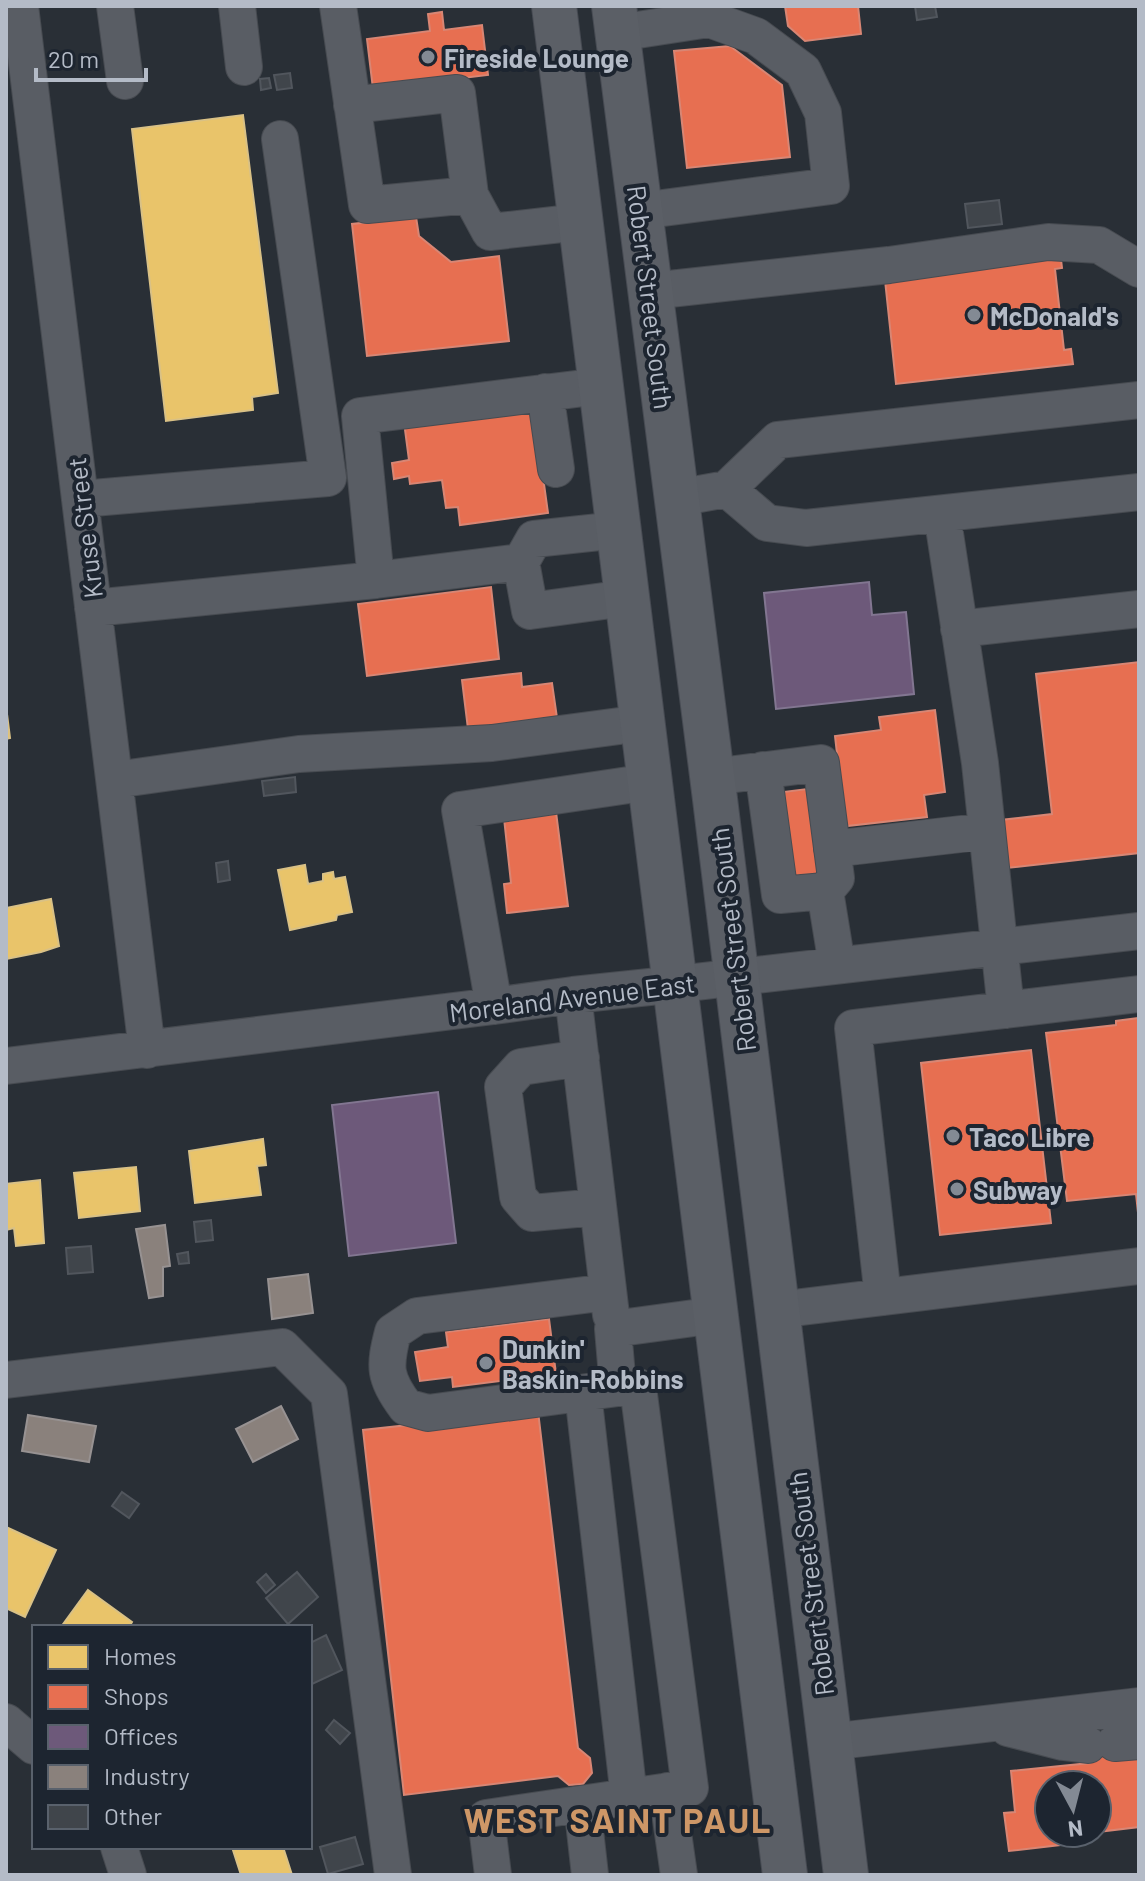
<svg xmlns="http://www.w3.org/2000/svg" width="1145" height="1881" font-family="Barlow,sans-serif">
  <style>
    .homes { fill: #e9c46a; stroke: #d9c186; stroke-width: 2 }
    .shops { fill: #e76f51; stroke: #d88674; stroke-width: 2 }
    .offices { fill: #6d597a; stroke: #827691; stroke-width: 2 }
    .industry { fill: #8a817c; stroke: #979292; stroke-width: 2 }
    .building { fill: #40454b; stroke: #51565d; stroke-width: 2 }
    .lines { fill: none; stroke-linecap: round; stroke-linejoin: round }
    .minor-casing { stroke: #474b51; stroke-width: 38 }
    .major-casing { stroke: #474b53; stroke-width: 46 }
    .minor { stroke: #595d64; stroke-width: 36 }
    .major { stroke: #5b5f66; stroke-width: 44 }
    .poi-dot { fill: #838a94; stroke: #1d2530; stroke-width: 3 }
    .labels { text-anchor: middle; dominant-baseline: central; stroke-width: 8; stroke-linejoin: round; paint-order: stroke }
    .poi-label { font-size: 26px; font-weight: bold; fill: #b4bbc7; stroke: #1d2530; text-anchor: start }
    .street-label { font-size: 26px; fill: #b4bbc7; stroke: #1d2530 }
    .district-label { font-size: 34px; font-weight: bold; letter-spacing: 2px; fill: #ce9767; stroke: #1d2530 }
  </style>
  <rect width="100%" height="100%" fill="#292f36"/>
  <!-- homes -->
  <path class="homes" d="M243,115L278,393L252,397L253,410L166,421L132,129Z
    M6,706L10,738L6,739Z
    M305,865L308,884L323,881V874L333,872L334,879L345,877L352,912L337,915L336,920L290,930L278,870Z
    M51,899L59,946L41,952L6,959V908Z
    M263,1139L266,1165L257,1166L261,1195L195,1203L189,1151Z
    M136,1167L140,1211L79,1218L74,1173Z
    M40,1180L44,1243L16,1246L14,1228L6,1230V1184Z
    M6,1527L56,1550L25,1617L6,1608Z
    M88,1590L132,1622L129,1627H61Z
    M232,1847H283L292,1875H241Z"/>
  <!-- shops -->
  <path class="shops" d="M785,6H858L861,34L805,41L788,26Z
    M442,12L444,30L482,25L488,75L373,89L367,39L430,31L428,14Z
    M730,46L782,85L790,157L687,168L674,51Z
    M416,217L419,236L451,262L499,256L509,341L367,356L352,224Z
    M1060,251L1062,268L1055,269L1064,350L1071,349L1073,364L896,384L885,280Z
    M533,404L548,513L460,525L458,507L446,508L442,480L410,484L409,476L394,479L392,463L409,460L404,422Z
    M491,587L499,659L367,676L358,604Z
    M1139,662V853L1007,868L1001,820L1052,814L1036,674Z
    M521,673L522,687L552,683L557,718L468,729L462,680Z
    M935,710L945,792L924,795L927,817L838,827L841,789L835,736L881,730L879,717Z
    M815,788L825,874L785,879L775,793Z
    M556,812L568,906L507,913L504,884L511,883L504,818Z
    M1139,1018V1222L1136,1194L1067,1201L1046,1033L1116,1025V1021Z
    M1031,1050L1051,1223L940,1235L921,1063Z
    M549,1319L556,1374L453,1387L452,1377L420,1381L415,1352L448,1347L446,1332Z
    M538,1411L578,1748L590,1758L592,1773L583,1784L569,1785L558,1776L404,1795L363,1430Z
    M1087,1736L1139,1754V1827L1097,1832V1785H1049V1833H1088L1076,1834L1077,1843L1009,1851L1004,1813L1015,1812L1011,1771L1090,1763Z"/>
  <!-- offices -->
  <path class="offices" d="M869,582L872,615L906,612L914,694L776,709L764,593Z
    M438,1092L456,1243L349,1256L332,1105Z"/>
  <!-- industry -->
  <path class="industry" d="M165,1225L170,1266L163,1267V1296L149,1298L136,1229Z
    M308,1274L313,1313L272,1319L268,1279Z
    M281,1406L298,1439L253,1462L236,1429Z
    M28,1415L96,1426L89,1462L22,1451Z"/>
  <!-- building -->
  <path class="building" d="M915,6H935L937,17L917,20Z
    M290,73L292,88L277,90L274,75Z
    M269,78L271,88L261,90L260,79Z
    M999,200L1002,224L968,228L965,204Z
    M295,777L296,792L264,796L262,781Z
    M228,861L230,880L218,882L216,863Z
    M211,1220L213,1240L196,1242L194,1222Z
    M91,1246L93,1272L68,1274L66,1248Z
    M188,1252L189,1263L179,1264L177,1254Z
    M122,1492L139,1504L129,1518L112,1506Z
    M297,1572L318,1597L288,1624L266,1598Z
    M266,1574L275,1585L266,1593L257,1582Z
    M326,1635L342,1670L310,1685V1643Z
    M334,1720L350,1733L340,1744L326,1730Z
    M355,1837L363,1864L328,1874L320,1847Z"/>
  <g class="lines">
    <defs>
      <path id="minor" d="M20,6L147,1050
        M115,6L125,81
        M237,6L244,67
        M338,6L367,205L470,195L490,232L580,222
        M618,33L709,19V6
        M352,105L457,93L470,195
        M640,211L831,186L823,113L803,71L756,36L709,19
        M651,291L889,265L1048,242L1099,245L1139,269
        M545,392L556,469
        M727,489L767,523L806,528L1139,492
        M677,498L727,489L778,440L1139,400
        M81,499L328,478L280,139
        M942,514L980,763L1006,1010
        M521,562L534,539L618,530
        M376,580L360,416L600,386
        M93,608L376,580L521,562L530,611L626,598
        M959,629L1139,609
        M763,770L780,895L825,891
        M712,777L821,763L836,878L825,891L837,965
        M115,780L299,754L492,743L642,723
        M832,849L987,831
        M573,995L611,1315
        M494,1006L460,810L649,782
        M581,1058L521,1067L503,1087L518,1197L532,1213L598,1207
        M6,1066L494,1006L573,995L678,984L1139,931
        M608,1292L417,1316L393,1332C384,1367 384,1378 406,1407L428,1413L618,1388L613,1329L716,1315
        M883,1297L853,1028L1139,994
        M777,1310L1139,1266
        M6,1380L282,1347L329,1394L393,1875
        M583,1393L629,1797
        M6,1722L34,1746
        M1008,1728L1063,1742L1088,1745
        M829,1742L1139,1706
        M1115,1743L1139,1741
        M667,1791L679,1875
        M582,1804L590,1875
        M119,1847L128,1875
        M493,1875L486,1818L690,1788L638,1387L618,1388"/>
      <path id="major" d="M554,6L785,1875
        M614,6L715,799L846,1875"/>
    </defs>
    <!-- minor casing -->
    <use href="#minor" class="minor-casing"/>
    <!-- major casing -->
    <use href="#major" class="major-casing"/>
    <!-- minor -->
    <use href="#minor" class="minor"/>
    <!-- major -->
    <use href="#major" class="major"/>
  </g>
  <!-- markers -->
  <g class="poi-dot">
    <circle cx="428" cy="57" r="8"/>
    <circle cx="974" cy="315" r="8"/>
    <circle cx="953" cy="1136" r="8"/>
    <circle cx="957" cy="1189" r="8"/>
    <circle cx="486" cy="1363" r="8"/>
  </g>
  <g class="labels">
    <!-- poi labels -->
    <g class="poi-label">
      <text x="444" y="57">Fireside Lounge</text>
      <text x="990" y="315">McDonald's</text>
      <text x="969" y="1136">Taco Libre</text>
      <text x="973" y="1189">Subway</text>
      <text x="502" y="1348">Dunkin'<tspan x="502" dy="30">Baskin-Robbins</tspan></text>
    </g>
    <!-- street labels -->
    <g class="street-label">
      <text transform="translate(651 297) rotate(83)">Robert Street South</text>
      <text transform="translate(84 528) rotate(-97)">Kruse Street</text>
      <text transform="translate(732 940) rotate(-97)">Robert Street South</text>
      <text transform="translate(572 997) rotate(-7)">Moreland Avenue East</text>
      <text transform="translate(810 1584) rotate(-97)">Robert Street South</text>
    </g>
    <!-- district labels -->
    <g class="district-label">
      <text x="618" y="1819">WEST SAINT PAUL</text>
    </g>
  </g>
  <!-- border -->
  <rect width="1145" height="1881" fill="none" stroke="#b4bbc7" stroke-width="16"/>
  <!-- legend -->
  <rect x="32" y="1625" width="280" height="224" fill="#1d2530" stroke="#59616c" stroke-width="2"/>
  <rect x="48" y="1645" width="40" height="24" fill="#e9c46a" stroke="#59616c" stroke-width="2"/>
  <text x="104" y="1665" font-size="24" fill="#b4bbc7">Homes</text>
  <rect x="48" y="1685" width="40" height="24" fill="#e76f51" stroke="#59616c" stroke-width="2"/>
  <text x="104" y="1705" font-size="24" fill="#b4bbc7">Shops</text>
  <rect x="48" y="1725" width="40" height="24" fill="#6d597a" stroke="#59616c" stroke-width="2"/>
  <text x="104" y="1745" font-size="24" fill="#b4bbc7">Offices</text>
  <rect x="48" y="1765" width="40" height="24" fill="#8a817c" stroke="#59616c" stroke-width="2"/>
  <text x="104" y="1785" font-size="24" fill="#b4bbc7">Industry</text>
  <rect x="48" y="1805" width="40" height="24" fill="#40454b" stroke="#59616c" stroke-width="2"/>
  <text x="104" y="1825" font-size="24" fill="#b4bbc7">Other</text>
  <!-- north arrow -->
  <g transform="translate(1073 1809) rotate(173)"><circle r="38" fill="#1d2530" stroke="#59616c" stroke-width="2"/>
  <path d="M0-6L14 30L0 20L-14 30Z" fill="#838a94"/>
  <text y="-12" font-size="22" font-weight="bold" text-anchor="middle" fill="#b4bbc7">N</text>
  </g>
  <!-- scale -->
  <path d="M36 68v12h110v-12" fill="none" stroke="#b4bbc7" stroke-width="4"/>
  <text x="48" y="68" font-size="24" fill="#b4bbc7" stroke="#1d2530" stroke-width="6" paint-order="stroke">20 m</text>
</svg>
